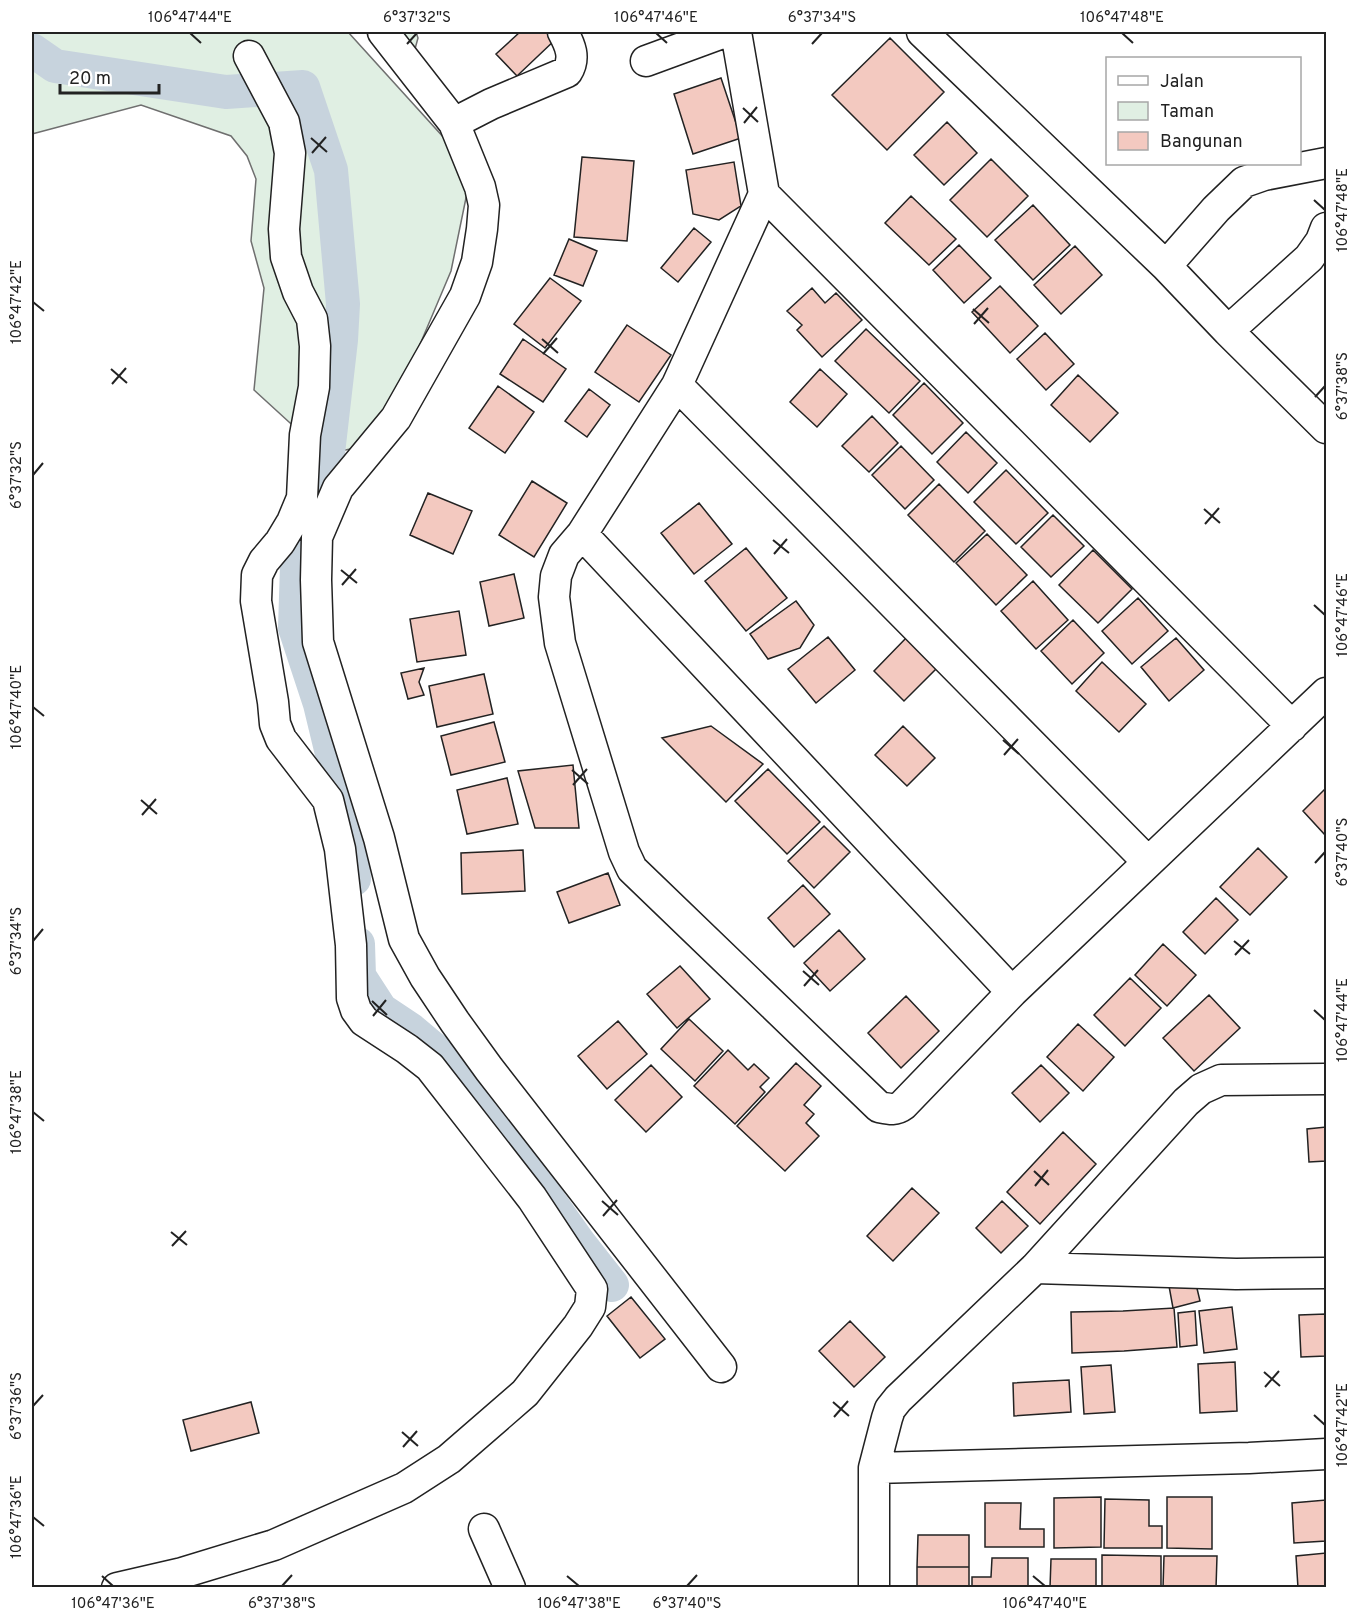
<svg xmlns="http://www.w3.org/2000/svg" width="1358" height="1619" font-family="Overpass,sans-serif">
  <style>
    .green { fill: #e0efe3; stroke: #6f6f6f; stroke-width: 1.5 }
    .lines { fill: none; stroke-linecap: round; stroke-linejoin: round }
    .canal { stroke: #c7d3dd; stroke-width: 34 }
    .building { fill: #f3c9c0; stroke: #222; stroke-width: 1.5 }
    .minor-casing { stroke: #222; stroke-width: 33 }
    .minor { stroke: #fff; stroke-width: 30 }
    .ticks { fill: none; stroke: #222; stroke-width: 2 }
    .neatline { fill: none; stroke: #222; stroke-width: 2 }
    .ticks-label { font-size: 15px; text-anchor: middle; fill: #222 }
  </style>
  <rect width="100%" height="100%" fill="#fff"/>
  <!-- green -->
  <path class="green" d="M32,32H348L445,139L467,193L451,271L410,368L373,426L356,448L324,454L254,390L264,288L251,241L256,179L247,156L231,136L141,105L32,134Z
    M376,32H416L418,38L415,49Z"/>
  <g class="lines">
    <!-- canal -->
    <path class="canal" d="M32,50L55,66L226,92L303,87L331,170L343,304L341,340L325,479L297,565L295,628L320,704L334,762L350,810L354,879
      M358,944L359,976L381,1010L411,1030L455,1067L579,1243L612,1285"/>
  </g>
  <!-- building -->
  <path class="building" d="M520,32H551L557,38L517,76L496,54Z
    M890,38L944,92L887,150L832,95Z
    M721,78L741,138L693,154L674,94Z
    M947,122L977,153L944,185L914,155Z
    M582,157L634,161L627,241L574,237Z
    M991,159L1028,196L987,237L950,200Z
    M734,162L741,206L719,220L693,214L686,170Z
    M911,196L956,239L929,265L885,223Z
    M1033,205L1070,245L1033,280L995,240Z
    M694,228L711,242L678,282L661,268Z
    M569,239L597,251L583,286L554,275Z
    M959,245L991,278L964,303L933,270Z
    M1075,246L1102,275L1061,314L1034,285Z
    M550,278L581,301L545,348L514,324Z
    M1000,286L1038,326L1010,353L972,312Z
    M812,288L825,303L836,293L862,320L822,357L797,330L802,325L787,311Z
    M627,325L671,355L639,402L595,372Z
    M866,329L920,381L889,413L835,361Z
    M1045,333L1074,364L1046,390L1017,359Z
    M523,339L566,369L543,402L500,374Z
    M820,369L847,394L817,427L790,402Z
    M1078,375L1118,413L1090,442L1051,405Z
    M924,383L963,423L932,454L893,415Z
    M498,386L534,412L505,453L469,428Z
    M589,389L610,405L587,437L565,421Z
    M872,416L898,443L869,472L842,446Z
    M966,432L997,463L968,493L937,462Z
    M901,446L934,480L905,509L872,475Z
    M1006,470L1048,513L1016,544L974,502Z
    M532,481L567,503L534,557L499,535Z
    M939,484L985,531L954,562L908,515Z
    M428,493L472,511L453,554L410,535Z
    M699,503L732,544L694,574L661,533Z
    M1053,515L1084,546L1051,577L1021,547Z
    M987,534L1027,575L996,605L956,563Z
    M746,548L787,598L746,631L705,581Z
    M1093,550L1132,589L1098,623L1059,585Z
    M514,574L524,618L489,626L480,582Z
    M1033,581L1068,620L1036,649L1001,611Z
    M1138,598L1168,631L1132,664L1102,631Z
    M796,601L814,625L800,648L768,659L750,634Z
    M459,611L466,655L417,662L410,619Z
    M1073,620L1104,653L1072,684L1041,651Z
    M828,637L855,670L816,703L788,669Z
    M907,637L938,667L904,701L874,671Z
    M1176,638L1204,670L1169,701L1141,667Z
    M1102,662L1146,704L1119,732L1076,691Z
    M424,668L419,682L424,695L408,699L401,673Z
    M484,674L493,714L437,727L429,686Z
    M494,722L505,762L451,775L441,736Z
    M711,726L763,764L726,802L662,738Z
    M903,726L935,758L907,786L875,755Z
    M573,765L579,828H535L518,771Z
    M768,769L820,822L787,854L735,801Z
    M507,778L518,824L467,834L457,790Z
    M1326,788V836L1303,811Z
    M824,826L850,852L814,888L788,861Z
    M1258,848L1287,877L1250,915L1220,887Z
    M523,850L525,891L462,894L461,853Z
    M608,873L620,905L569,923L557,892Z
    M803,885L830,914L794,947L768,918Z
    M1216,898L1238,920L1205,954L1183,932Z
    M839,930L865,959L830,991L804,963Z
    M1163,944L1196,975L1167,1006L1135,975Z
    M680,966L710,999L677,1028L647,994Z
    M1130,978L1161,1008L1125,1046L1094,1015Z
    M1209,995L1240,1028L1194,1071L1163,1038Z
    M906,996L939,1031L901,1068L868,1033Z
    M689,1019L723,1051L695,1081L661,1049Z
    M618,1021L647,1054L607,1089L578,1056Z
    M1078,1024L1114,1057L1083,1091L1047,1057Z
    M728,1050L748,1070L754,1064L769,1078L760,1087L765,1092L735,1124L694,1086Z
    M796,1063L821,1086L804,1105L814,1114L806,1123L819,1136L785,1171L737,1126Z
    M651,1065L682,1097L646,1132L615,1100Z
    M1041,1065L1069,1093L1040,1122L1012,1093Z
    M1326,1127V1161L1309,1162L1307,1129Z
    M1063,1132L1096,1164L1040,1224L1007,1192Z
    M912,1188L939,1213L893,1261L867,1236Z
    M1002,1201L1028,1226L1001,1253L976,1228Z
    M1195,1280L1200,1301L1173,1308L1169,1286Z
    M631,1297L665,1339L640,1358L607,1316Z
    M1232,1307L1237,1349L1204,1353L1199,1311Z
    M1174,1308L1177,1347L1124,1351L1072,1353L1071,1312L1123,1311Z
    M1195,1311L1197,1345L1180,1347L1178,1313Z
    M1326,1314V1356L1301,1357L1299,1315Z
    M850,1321L885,1357L854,1387L819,1351Z
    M1235,1362L1237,1411L1200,1413L1198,1364Z
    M1111,1365L1115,1412L1084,1414L1081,1367Z
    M1069,1380L1071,1412L1014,1416L1013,1383Z
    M251,1402L259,1433L191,1451L183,1420Z
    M1101,1497V1547L1054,1548V1498Z
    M1167,1497H1212V1549L1167,1548Z
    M1105,1499L1149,1500V1526H1162V1548H1104Z
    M1326,1500V1541L1294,1543L1292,1503Z
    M985,1503H1021L1020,1529H1044V1547H985Z
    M918,1535H969V1567H917Z
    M1326,1553V1588H1298L1296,1556Z
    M1102,1555L1161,1556V1588H1102Z
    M1164,1556H1217L1216,1588H1163Z
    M992,1558H1028V1588H972V1577H991Z
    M1051,1559H1096V1588H1050Z
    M917,1567H969V1588H917Z"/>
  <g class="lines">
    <defs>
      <path id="minor" d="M383,32L454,123L480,187L484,205L482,229L477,262L465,296L396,418L338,488L317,537L316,580L318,642L379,838L404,939L425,977L455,1022L489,1069L721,1367
        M736,32L764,194L677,385L582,534L564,555L556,576L554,597L560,643L624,852L632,869L879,1107C889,1109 895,1111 903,1105L1012,992L1326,693
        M922,32L1166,266L1228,331L1326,428
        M646,61L725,32
        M454,123L491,104L567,72C576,58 570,45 563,32
        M764,194L1292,726
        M1166,266L1216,209L1244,182L1264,175L1326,163
        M1228,331L1309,258L1321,241L1326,228
        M677,385L1148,862
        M582,534L1012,992
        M1035,1268L1236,1274L1326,1273
        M874,1468L1249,1458L1326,1454
        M484,1529L510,1588
        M117,1588L182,1573L274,1545L404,1488L449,1459L525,1393L578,1326L590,1307L592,1289L532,1198L430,1067L407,1049L364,1021L356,1010L352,998L351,945L340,849L328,800L281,739L275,724L273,702L256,601L257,575L264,561L280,542L292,522L302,498L305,435L314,387L315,346L312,319L298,292L286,257L284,229L290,153L284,122L249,56
        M874,1588V1468L887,1418L890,1409L898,1399L1035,1268L1186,1102L1201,1089L1221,1080L1326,1079"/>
    </defs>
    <!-- minor casing -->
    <use href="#minor" class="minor-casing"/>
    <!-- minor -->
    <use href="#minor" class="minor"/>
  </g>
  <!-- ticks -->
  <path class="ticks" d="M190,33L201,43M656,33L667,43M1122,33L1133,43M407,44L417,33M812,44L822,33M743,108L758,122M744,123L757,107M311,138L327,152M312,153L326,137M1314,200L1325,210M33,302L44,311M973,309L989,323M974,324L988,308M542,339L558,353M543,354L557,338M111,369L127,383M112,384L126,368M1315,397L1325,386M33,475L43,463M1204,509L1220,523M1205,524L1219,508M773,540L789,553M774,554L787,539M341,570L357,583M342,585L356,569M1314,605L1325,615M33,707L44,716M1003,740L1019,754M1004,755L1018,739M572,770L588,784M573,785L587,769M141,800L157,814M142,815L156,799M1315,863L1325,852M33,941L43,929M1234,941L1250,954M1235,955L1249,940M803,971L819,985M804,986L818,970M372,1001L387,1015M1314,1010L1325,1020M373,1016L386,1000M33,1112L44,1121M1034,1171L1049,1185M1035,1186L1048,1170M602,1201L618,1215M603,1216L617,1200M171,1232L187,1245M172,1246L186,1231M1264,1372L1280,1386M1265,1387L1279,1371M833,1402L849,1416M33,1406L43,1395M1314,1415L1325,1425M834,1417L848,1401M402,1432L418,1446M403,1447L417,1431M33,1517L44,1526M102,1576L113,1586M567,1576L579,1586M1033,1576L1045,1586M282,1586L292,1575M687,1586L697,1575"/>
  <!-- border -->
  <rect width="1358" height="1619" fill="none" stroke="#ffffff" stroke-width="66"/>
  <!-- legend -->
  <rect x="1106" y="57" width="195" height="108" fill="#ffffff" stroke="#a7a7a7" stroke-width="1.5"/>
  <rect x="1118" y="76" width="30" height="9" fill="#ffffff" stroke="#a7a7a7" stroke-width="1.5"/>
  <text x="1160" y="87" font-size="18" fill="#222222">Jalan</text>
  <rect x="1118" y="102" width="30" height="18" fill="#e0efe3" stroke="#a7a7a7" stroke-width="1.5"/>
  <text x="1160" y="117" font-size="18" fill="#222222">Taman</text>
  <rect x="1118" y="132" width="30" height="18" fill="#f3c9c0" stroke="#a7a7a7" stroke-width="1.5"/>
  <text x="1160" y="147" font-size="18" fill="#222222">Bangunan</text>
  <!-- scale -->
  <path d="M60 84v9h99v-9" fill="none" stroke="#222222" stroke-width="3"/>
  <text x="69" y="84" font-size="18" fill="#222222" stroke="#ffffff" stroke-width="4.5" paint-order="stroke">20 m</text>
  <rect x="33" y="33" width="1292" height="1553" class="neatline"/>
  <g class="ticks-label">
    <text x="190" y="22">106°47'44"E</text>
    <text x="417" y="22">6°37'32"S</text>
    <text x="656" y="22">106°47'46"E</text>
    <text x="822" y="22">6°37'34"S</text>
    <text x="1122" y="22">106°47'48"E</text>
    <text transform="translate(1342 210) rotate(-90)" y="5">106°47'48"E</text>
    <text transform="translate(16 302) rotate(-90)" y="5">106°47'42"E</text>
    <text transform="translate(1342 386) rotate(-90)" y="5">6°37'38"S</text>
    <text transform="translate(16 475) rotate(-90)" y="5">6°37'32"S</text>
    <text transform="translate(1342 615) rotate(-90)" y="5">106°47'46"E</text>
    <text transform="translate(16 707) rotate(-90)" y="5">106°47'40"E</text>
    <text transform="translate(1342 852) rotate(-90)" y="5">6°37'40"S</text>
    <text transform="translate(16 941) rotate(-90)" y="5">6°37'34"S</text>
    <text transform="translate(1342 1020) rotate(-90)" y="5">106°47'44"E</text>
    <text transform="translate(16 1112) rotate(-90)" y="5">106°47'38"E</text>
    <text transform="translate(16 1406) rotate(-90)" y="5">6°37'36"S</text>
    <text transform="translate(1342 1425) rotate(-90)" y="5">106°47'42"E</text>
    <text transform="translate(16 1517) rotate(-90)" y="5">106°47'36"E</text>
    <text x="113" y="1608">106°47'36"E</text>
    <text x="282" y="1608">6°37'38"S</text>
    <text x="579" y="1608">106°47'38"E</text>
    <text x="687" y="1608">6°37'40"S</text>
    <text x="1045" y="1608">106°47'40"E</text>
  </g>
</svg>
